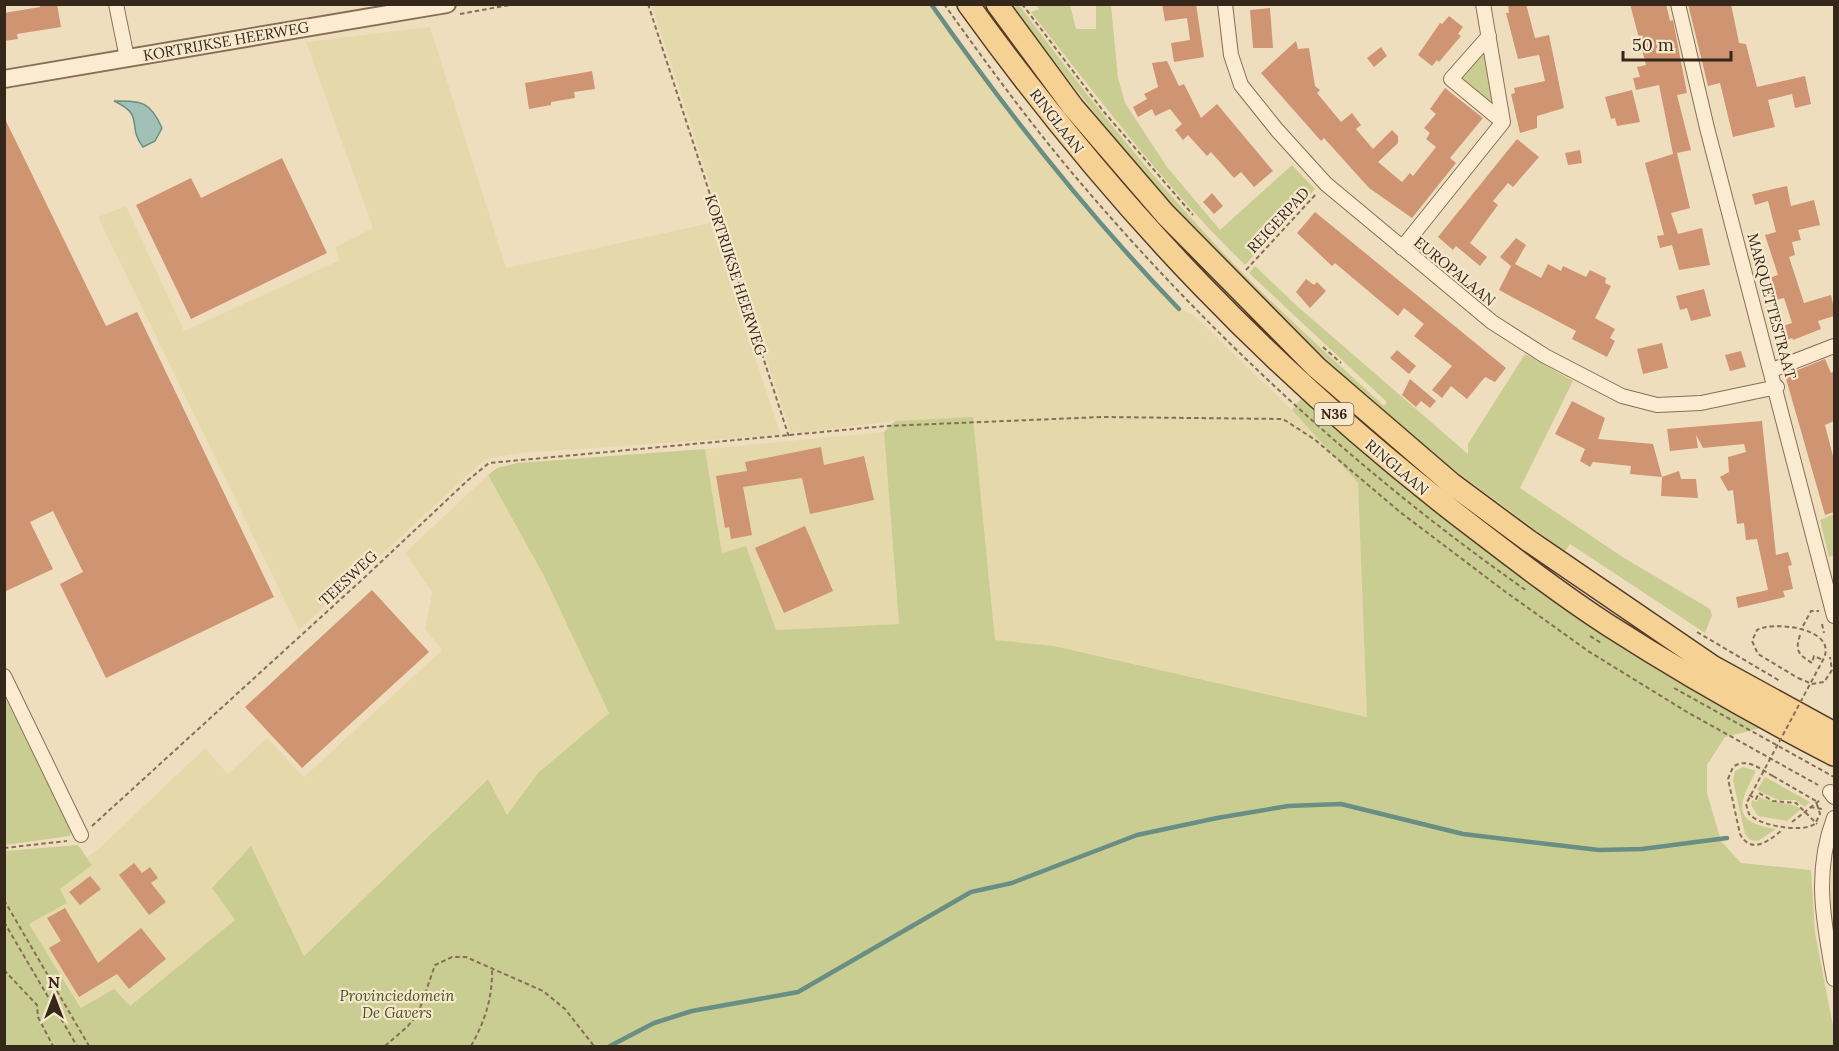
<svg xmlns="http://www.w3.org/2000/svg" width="1839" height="1051" font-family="Lora,serif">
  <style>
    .farmland { fill: #e5d9ab }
    .green { fill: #c9cd91 }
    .water { fill: #a1c0b6; stroke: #698e83; stroke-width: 1.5 }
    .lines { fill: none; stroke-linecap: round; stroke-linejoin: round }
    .stream { stroke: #698e83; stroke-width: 4.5 }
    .building { fill: #cf9472 }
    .minor-casing { stroke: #886e56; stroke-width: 16 }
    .tertiary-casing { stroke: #886e56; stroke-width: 20 }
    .primary-casing { stroke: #553c2b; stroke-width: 24 }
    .path { stroke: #886e56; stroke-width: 2; stroke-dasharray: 4.5 3; stroke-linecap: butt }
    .minor { stroke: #faebd1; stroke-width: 14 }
    .tertiary { stroke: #faebd1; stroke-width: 16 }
    .primary { stroke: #f5d193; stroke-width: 21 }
    .path-bridge { stroke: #886e56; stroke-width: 2; stroke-dasharray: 4.5 3; stroke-linecap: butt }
    .labels { text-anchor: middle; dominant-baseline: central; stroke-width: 4.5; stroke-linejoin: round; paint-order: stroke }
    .shield { fill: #f6e8cd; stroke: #706150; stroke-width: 1.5 }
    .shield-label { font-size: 14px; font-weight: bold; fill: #36271b }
    .street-label { font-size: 15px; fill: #36271b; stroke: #f6e8cd }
    .park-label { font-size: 15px; font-style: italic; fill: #4a5421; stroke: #f6e8cd }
  </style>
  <rect width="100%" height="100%" fill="#efdebe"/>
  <!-- farmland -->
  <path class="farmland" d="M652,5H931L982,76L1075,195L1179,309L1191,313L1292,410L1358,483L1367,717L1054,646L995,640L973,418L895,421L800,433L790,431Z
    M430,27L506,268L710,223L781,435L521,453L490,458L480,464L299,630L98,217L126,206L184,331L340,260L335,247L373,228L306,42Z
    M884,432L899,624L776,630L746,546L722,553L705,449Z
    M488,475L544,576L609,713L538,773L507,815L487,779L304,956L251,847L235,920L130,1006L82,1008L28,924L67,903L59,889L92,865L87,857L102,846L205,748L228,774L267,738L304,777L442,650L425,629L432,592L405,553Z
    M1834,832V937L1830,905Z"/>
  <!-- green -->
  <path class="green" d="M1012,5H1019C1081,88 1145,170 1216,245C1269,302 1327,354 1384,406L1387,402L1249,273L1255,266L1297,306L1468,454V444L1525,354L1573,381L1520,488L1621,556L1710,609L1712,615L1705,633L1570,544L1565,552C1503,505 1439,461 1380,411C1240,293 1120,152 1012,5Z
    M1036,5H1070L1076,29H1096V5H1111L1118,78L1125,103L1167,167L1220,230L1292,165L1315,189L1245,265C1166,188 1099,99 1031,12L1039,9Z
    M1484,49L1496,105H1493L1460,76Z
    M1303,396L1765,727L1725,737L1707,765V793L1721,841L1741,863L1811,870L1815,933L1834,1031V1046H5V851L78,845L92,865L60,889L67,903L29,924L81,1008L114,989L130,1006L235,920L212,888L251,846L304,956L488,779L507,815L538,773L609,713L544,576L488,475L497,468L517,463L705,449L722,553L746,546L776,630L899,624L884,432L895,421L973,417L995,640L1054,646L1367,717L1358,483L1292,410Z
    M1834,514V555L1829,557L1820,520Z
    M4,694L71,832L70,836L5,845Z
    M1743,767L1756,771C1738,805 1731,822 1776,829L1758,841L1750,840L1745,834L1733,780L1735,771Z
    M1765,777L1808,801L1810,802L1805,807L1795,800H1778L1757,790Z
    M1759,797C1774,804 1792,802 1801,809L1787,821L1758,816L1751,805L1752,800L1757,802Z"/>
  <!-- water -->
  <path class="water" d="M114,101C142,101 150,101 162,128L155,141L143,147C126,125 146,116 114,101Z"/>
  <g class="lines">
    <!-- stream -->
    <path class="stream" d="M931,4C1007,112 1088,215 1179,309
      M610,1046L654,1023L692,1011L798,992L971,892L1012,883L1137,835L1217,818L1288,806L1341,804L1463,834L1599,850L1642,849L1727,838"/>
  </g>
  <!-- building -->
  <path class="building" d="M40,4H57L61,27L17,34L18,39L4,41V13L40,7Z
    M1162,4H1196L1204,57L1174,62L1171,43L1190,40L1187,18L1165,21Z
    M1508,4H1526L1535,38L1549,35L1564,108L1537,116V128L1520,133L1511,94L1515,93L1514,88L1545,81L1539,55L1518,59L1506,13H1509Z
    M1630,4H1666L1670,21L1673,20L1687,93L1677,95L1691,150L1677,153L1690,208L1671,213L1678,234L1702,228L1710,265L1679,270L1672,245L1660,248L1657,236L1664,235L1645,163L1673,154L1659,85L1636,90L1633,78L1640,77L1637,67L1646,65Z
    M1688,4H1731L1739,43L1746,44L1757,87L1805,76L1811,104L1795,108L1792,94L1768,100L1775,127L1733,137L1720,83L1708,86Z
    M1270,8L1273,48H1253L1250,10Z
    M1449,16L1463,27L1458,34L1461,36L1439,62L1437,60L1432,66L1418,55L1440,23L1442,24Z
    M1296,41L1298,49L1309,48L1315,86L1320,90L1317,93L1341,122L1352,113L1361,125L1356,129L1373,149L1392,130L1398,136V143L1378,162L1402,182L1410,173L1413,176L1436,147L1426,139L1430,133L1424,128L1436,114L1430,109L1445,88L1483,118L1450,158L1456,163L1412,218L1369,188L1324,138L1321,141L1261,73Z
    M1381,47L1387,56L1374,67L1367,58Z
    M1167,61L1179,86L1184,84L1201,118L1217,104L1273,171L1254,187L1241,172L1234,178L1211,152L1207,156L1188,135L1183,140L1175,130L1182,124L1170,109L1155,116L1152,109L1138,117L1133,107L1147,99L1144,94L1158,87L1152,63Z
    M592,71L595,89L574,92L575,98L551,102V105L529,109L525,83Z
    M1632,90L1640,122L1617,126L1615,118L1611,119L1605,97Z
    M4,117L106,326L137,312L274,597L106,678L60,584L83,572L53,511L30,522L53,569L4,592Z
    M1517,139L1539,157L1513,187L1508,183L1493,201L1498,205L1470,243L1487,257L1480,266L1456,246L1453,250L1438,237Z
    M1580,150L1582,163L1568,165L1565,153Z
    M282,158L327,253L191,319L136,205L191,178L201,198Z
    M1787,186L1791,206L1814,200L1820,225L1798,230L1801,240L1792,242L1795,255L1789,257L1804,303L1831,295L1834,309V316L1818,321L1821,329L1793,340L1792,338L1787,340L1783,326L1792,323L1784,298L1775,300L1769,278L1778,275L1765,235L1776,232L1768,201L1755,205L1752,194Z
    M1212,193L1223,206L1214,214L1203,202Z
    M1315,212L1506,368L1495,382L1485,377L1467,399L1451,386L1442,398L1432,390L1452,366L1414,336L1424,324L1404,308L1398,316L1335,263L1332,266L1297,233Z
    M1516,238L1526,245L1515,264L1541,278L1548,264L1561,271L1563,266L1586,277L1590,270L1606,278L1605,283L1611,286L1595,318L1615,329L1610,338L1615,341L1607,357L1572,339L1576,331L1499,290L1511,266L1500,257Z
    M1306,279L1314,285L1317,282L1326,291L1310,308L1296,292Z
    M1704,289L1711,316L1691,321L1687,308L1680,310L1676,296Z
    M1662,343L1668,368L1643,374L1637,349Z
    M1397,350L1416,366L1409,374L1390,358Z
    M1741,351L1746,367L1730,371L1725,355Z
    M1825,359L1831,373L1834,371V421L1825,425L1834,460V512L1825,515L1785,375Z
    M1410,379L1436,401L1430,408L1421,401L1416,407L1402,395Z
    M1572,401L1605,418L1598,439L1653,444L1662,477L1679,471L1681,479H1696L1698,498L1661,496L1662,477L1630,474L1631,466L1593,462L1590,467L1580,461L1585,449L1555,434Z
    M1762,421L1776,555L1788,552L1792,565L1788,566L1793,589L1783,591L1785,597L1738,608L1736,597L1768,590L1757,539L1746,540L1744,523L1737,524L1733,490L1728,491L1720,477L1729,472L1728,457L1746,452L1744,444L1703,448L1696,435L1698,448L1670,451L1667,429Z
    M821,447L824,465L864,456L874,500L810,514L802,478L743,487L752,535L731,539L729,527L725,528L716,476L747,471L745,462Z
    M805,526L833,591L784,613L755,548Z
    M372,590L429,652L302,768L245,707Z
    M134,863L142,873L150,867L158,878L151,883L166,902L149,915L119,875Z
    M90,876L101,889L80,905L69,892Z
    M65,908L98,963L141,928L166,959L129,989L117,974L79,997L49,948L61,941L47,918Z"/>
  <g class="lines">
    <defs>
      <path id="minor" d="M116,4L127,58
        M1225,4L1231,55L1241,85L1277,130L1326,184L1492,322L1545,356L1622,396L1657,405L1701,403L1777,387
        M1678,4L1707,128L1834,616
        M1489,36L1451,79L1503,122
        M1402,248L1503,122L1483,4
        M1772,370L1834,346
        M4,676L81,835
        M1830,792L1834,797
        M1834,818C1813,873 1824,924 1834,979"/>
      <path id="tertiary" d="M4,79L447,4"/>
      <path id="primary" d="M968,4C1115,208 1276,377 1476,529C1519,562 1562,595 1608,625C1681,672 1757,715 1834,755
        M997,4L1073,107L1165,214L1316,367L1452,484L1529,541L1712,666L1834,733"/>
    </defs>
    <!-- minor casing -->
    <use href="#minor" class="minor-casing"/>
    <!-- tertiary casing -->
    <use href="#tertiary" class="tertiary-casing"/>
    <!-- primary casing -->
    <use href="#primary" class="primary-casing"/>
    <!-- path -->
    <path class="path" d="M648,4L789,437
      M944,4C989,67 1035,130 1085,188C1215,340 1364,477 1527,591
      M1022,4L1104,112L1193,215
      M460,14L515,4
      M1246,270L1317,193
      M1323,347L1341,363
      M1822,624L1824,633
      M1803,626L1811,611H1819
      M1697,632L1780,681
      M1800,635C1795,651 1798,654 1812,663L1814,656L1823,660
      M1590,636L1601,643
      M1798,678L1812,684L1824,682L1832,670L1830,657
      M1674,688L1834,777
      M1773,776C1760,769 1747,757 1733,767L1728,779L1740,834C1751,855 1769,841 1782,830
      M1749,795L1756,799L1759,793L1773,801L1796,803L1817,824
      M1810,807L1822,809
      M1792,822L1820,800
      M92,826L365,577L467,481L489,463L886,426L1102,417L1283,419L1314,439L1400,512L1503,590L1588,651L1687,712L1818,785
      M4,848L67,841
      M4,900L89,1046
      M4,922L77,1046
      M4,970L37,1005L38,1017L53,1046
      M385,1046L407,1027L418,1014L435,965L452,957H466L543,991L565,1009L594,1046
      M471,1046C485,1021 493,997 492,967"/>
    <!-- minor -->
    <use href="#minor" class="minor"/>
    <!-- tertiary -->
    <use href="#tertiary" class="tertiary"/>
    <!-- primary -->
    <use href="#primary" class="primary"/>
    <!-- path-bridge -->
    <path class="path-bridge" d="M1773,776L1816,801L1820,814L1815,824C1801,833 1760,826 1749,814L1746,804L1824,658C1837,627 1771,621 1757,630L1752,641L1758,654L1798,678"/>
  </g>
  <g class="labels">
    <!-- shield labels -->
    <rect class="shield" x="1314.5" y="403" width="39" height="22" rx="4.5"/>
    <g class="shield-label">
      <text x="1334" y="414">N36</text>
    </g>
    <!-- street labels -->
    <g class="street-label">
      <text transform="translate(226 41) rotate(-10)">KORTRIJKSE HEERWEG</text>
      <text transform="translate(1057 121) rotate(52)">RINGLAAN</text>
      <text transform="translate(1278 220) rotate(-47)">REIGERPAD</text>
      <text transform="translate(1455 271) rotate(39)">EUROPALAAN</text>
      <text transform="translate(736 275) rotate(72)">KORTRIJKSE HEERWEG</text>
      <text transform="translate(1772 306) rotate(75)">MARQUETTESTRAAT</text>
      <text transform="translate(1397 467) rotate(40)">RINGLAAN</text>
      <text transform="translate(348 578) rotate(-43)">TEESWEG</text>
    </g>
    <!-- park labels -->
    <g class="park-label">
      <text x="397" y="995">Provinciedomein<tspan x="397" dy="17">De Gavers</tspan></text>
    </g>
  </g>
  <!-- border -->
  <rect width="1839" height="1051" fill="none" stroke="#36271b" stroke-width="12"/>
  <!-- north arrow -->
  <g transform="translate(54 997)" stroke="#f6e8cd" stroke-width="4.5" paint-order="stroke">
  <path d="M0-4.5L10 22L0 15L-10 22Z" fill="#36271b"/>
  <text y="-9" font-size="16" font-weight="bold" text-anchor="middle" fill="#36271b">N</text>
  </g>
  <!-- scale -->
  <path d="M1623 51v9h108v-9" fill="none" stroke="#36271b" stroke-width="3"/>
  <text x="1632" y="51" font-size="18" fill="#36271b" stroke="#f6e8cd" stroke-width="4.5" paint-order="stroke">50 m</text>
</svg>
